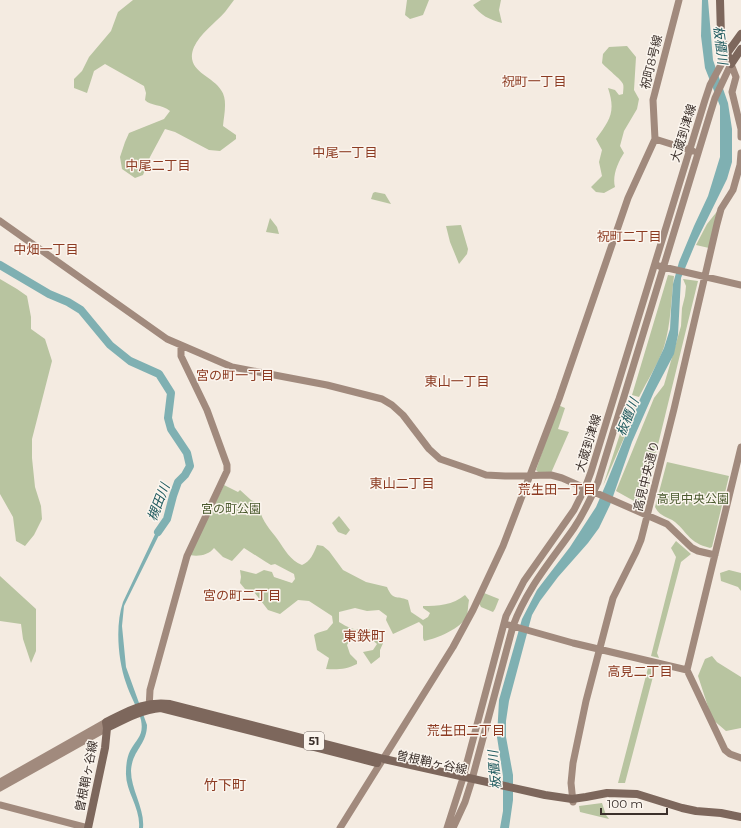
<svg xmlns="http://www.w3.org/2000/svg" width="741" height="828" font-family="Montserrat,'Noto Sans JP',sans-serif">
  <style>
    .green { fill: #b8c4a0 }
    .water { fill: #7fb0b2 }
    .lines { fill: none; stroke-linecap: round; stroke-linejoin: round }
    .river { stroke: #7fb0b2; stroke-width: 8 }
    .secondary { stroke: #a18a7d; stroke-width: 7 }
    .primary { stroke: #7d675c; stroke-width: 8 }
    .labels { text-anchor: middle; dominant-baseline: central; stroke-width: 3; stroke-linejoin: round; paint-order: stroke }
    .shield { fill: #fbf5ee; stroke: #756b66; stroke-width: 1 }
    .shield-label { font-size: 11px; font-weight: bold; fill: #3b302b }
    .street-label { font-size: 12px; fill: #3b302b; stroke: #fbf5ee }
    .park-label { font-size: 12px; fill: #4a5a2e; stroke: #fbf5ee }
    .water-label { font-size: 13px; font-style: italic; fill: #1f5a5e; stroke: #fbf5ee }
    .neighbourhood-label { font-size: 13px; fill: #8c3b22; stroke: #fbf5ee }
    .quarter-label { font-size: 14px; fill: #8c3b22; stroke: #fbf5ee }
  </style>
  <rect width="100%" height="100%" fill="#f4ebe1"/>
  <!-- green -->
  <path class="green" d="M133,0H234C231,4 228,8 225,12C215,23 200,34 194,47C184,71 212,75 221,90C228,99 224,115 223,126L236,135V139L220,151L209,150L175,132L165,129L150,157L143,175L135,178L122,169L120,157L125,142L129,133L164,119L170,111C162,104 150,106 145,100L146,93L144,86L105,64L94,71L87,93L74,88V79L82,71L89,57L111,31L118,12Z
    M407,0H429L423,15L410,19L405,15Z
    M481,0H501L499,10L502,23C490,20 480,15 473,5Z
    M627,46L636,57L634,90L639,99L637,109L624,131L620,146L624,153C618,162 612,176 615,187L604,193L596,192L591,187L602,176L599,162L602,150L596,139C610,120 616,112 608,88L615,90L619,95L623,94C623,91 624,87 623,84C622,80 606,68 602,63L603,54L609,47Z
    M375,192L385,194L391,204L371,199L373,193Z
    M719,209L709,248L696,245L707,224Z
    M270,218L277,227L279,234L266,232Z
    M461,225L468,249L467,254L459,264L450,242L446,226Z
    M668,275L674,276C671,300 671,324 664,347C658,364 647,381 639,397L632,395Z
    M0,279L17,289L27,296L31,317V329L45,339L52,361L32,439V458L35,487L41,506L42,519L34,535L25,546L16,541L13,517L0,494Z
    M683,279L698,281L643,506L616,491L654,398L664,385L681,326L682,308L685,296L686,286Z
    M631,400L638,401L624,438L603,486Z
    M558,405L565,408L558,429L569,432L551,473L538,472L536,470Z
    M667,462L729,476L712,547L710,548C688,542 689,534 675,522C667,516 660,517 655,507Z
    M224,485L238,492L240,490L251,500L255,502L254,506L259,507C262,522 270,529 278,540C285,550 290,560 302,565C310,562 314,553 317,545L323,546L329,551L343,570L366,582L387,587C393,601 396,595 408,600L411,612L423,620L428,617L430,613L423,608V606C438,606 453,605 465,595L469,600C468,605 468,611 467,616C462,628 436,639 424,641L423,638V626L419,622L393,634L386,620L387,616L379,610L367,611L355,608L339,612V622C350,629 357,631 369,629L384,641L380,650V657L371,664L363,652L373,650L377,644L370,638L353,635L347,645L350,654L357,661V664C347,669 338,670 326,669L329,658L317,650L314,635L317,633L327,630L333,623L332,616L309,601L298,600L280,614L268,610L258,597L254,592L245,589L240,583L241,577L240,570L256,574L264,570L272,572L274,577L292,583L295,579L294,574L275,564L271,565L266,562L244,548L232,561L223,557L214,548C209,555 198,557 190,555Z
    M339,516L350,530L346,535L338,532L332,523Z
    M676,541L691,554L681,562L657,653L659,658L651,656L676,557L671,548Z
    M729,570L741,573V591L738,587L721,581L720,573Z
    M0,576L36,609V651L31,663L23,639L21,624L0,621Z
    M484,593L499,599L495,609L493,612L481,607L479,603Z
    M712,656L717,662L741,677V728L726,731L712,719L698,676L705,659Z
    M648,668L655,669L625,783H618Z
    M602,803L606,815L609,819L580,812L579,806Z"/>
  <!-- water -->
  <path class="water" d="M702,0H708L713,60L728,103L732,129V162L727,179L696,242L681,278L678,335L674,354L654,392L632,442L610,505L599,528L588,543L558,577L540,601L532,615L529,626L509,701L506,721V737L513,775V800L509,828H500L503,811V776L497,737L499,700L522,619L537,590L570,547L596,507L606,484L640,399L664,348L670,329L671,310L673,284L679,262L694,226L708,196L720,157V106L705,68L701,36Z
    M161,524H163L159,535L124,606L122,626L126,667L147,725C147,745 132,750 131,771C131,790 145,809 143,828H139C141,808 125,791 126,772C126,765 127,757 130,751C137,738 144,736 141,720C138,708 130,696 126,683C118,660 115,625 123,602L158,528Z"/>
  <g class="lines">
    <!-- river -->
    <path class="river" d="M0,265L49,294L68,302L81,310L110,345L130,361L159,374L171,393L168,418L171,429L187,453L190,466L185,475L178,482L173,496L167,519L158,532"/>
    <!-- secondary -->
    <path class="secondary" d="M731,64L736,77L732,92L741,129V137
      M655,139L693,151
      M0,221L167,339L232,367L327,385L382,399L392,405L403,415L429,449L440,459L478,472L486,475L505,476L551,475L562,478L667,524L692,548L698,551L715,555
      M659,266L741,285
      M741,447L687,670L725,750L730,754L741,758
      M509,625L573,643L687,670
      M149,709L150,690L187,556L227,471V465L207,410L181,356V346
      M0,782L106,722
      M0,788L107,728
      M573,802L571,783L573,763L586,701L613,598L636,552L641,540L674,409L717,224L721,209L733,190L740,165L741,153
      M0,805L88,828
      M340,828L453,647L473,610L503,546L559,399L628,198L655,139L653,100L679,0
      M447,828L462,781L506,616L524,581L574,510L585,488L591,472L705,100L710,85L728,52
      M453,828L465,802L471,783L513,626C527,588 551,561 574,528C584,513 591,498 598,482L710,114L715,98L731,64"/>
    <!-- primary -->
    <path class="primary" d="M720,0L721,36L731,64
      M728,52L741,34
      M731,64L741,49
      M107,728C125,719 141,710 161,708L377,763
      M88,828L105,748L107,728L106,722C129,711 143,701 170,704L384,759L545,795L572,799L586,797L607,793L637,794L682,808L696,811L721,813L741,817"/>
  </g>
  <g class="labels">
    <!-- shield labels -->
    <rect class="shield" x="304" y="732" width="20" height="18" rx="3"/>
    <g class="shield-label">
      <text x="314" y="741">51</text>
    </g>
    <!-- street labels -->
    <g class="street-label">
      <text transform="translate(651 62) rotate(-76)">祝町8号線</text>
      <text transform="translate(683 133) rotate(-73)">大蔵到津線</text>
      <text transform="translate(588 443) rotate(-73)">大蔵到津線</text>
      <text transform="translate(646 476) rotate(-76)">高見中央通り</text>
      <text transform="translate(432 762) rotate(12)">曽根鞘ヶ谷線</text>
      <text transform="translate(86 776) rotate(-79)">曽根鞘ヶ谷線</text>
    </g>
    <!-- park labels -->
    <g class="park-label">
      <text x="693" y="498">高見中央公園</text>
      <text x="231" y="508">宮の町公園</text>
    </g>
    <!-- water labels -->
    <g class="water-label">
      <text transform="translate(721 45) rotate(83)">板櫃川</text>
      <text transform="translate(627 417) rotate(-68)">板櫃川</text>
      <text transform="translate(158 502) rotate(-69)">槻田川</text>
      <text transform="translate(494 770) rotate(-95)">板櫃川</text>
    </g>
    <!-- neighbourhood labels -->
    <g class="neighbourhood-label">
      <text x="534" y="81">祝町一丁目</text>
      <text x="345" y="152">中尾一丁目</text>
      <text x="158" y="165">中尾二丁目</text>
      <text x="629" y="236">祝町二丁目</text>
      <text x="46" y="249">中畑一丁目</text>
      <text x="235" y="375">宮の町一丁目</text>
      <text x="457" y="381">東山一丁目</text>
      <text x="402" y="483">東山二丁目</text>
      <text x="557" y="489">荒生田一丁目</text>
      <text x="242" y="595">宮の町二丁目</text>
      <text x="640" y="671">高見二丁目</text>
      <text x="466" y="730">荒生田二丁目</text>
    </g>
    <!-- quarter labels -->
    <g class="quarter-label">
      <text x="364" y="636">東鉄町</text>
      <text x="225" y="785">竹下町</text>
    </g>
  </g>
  <!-- scale -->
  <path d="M601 808v6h66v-6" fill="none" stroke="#3b302b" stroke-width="2"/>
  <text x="607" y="808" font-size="12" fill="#3b302b" stroke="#fbf5ee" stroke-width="3" paint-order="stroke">100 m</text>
</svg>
